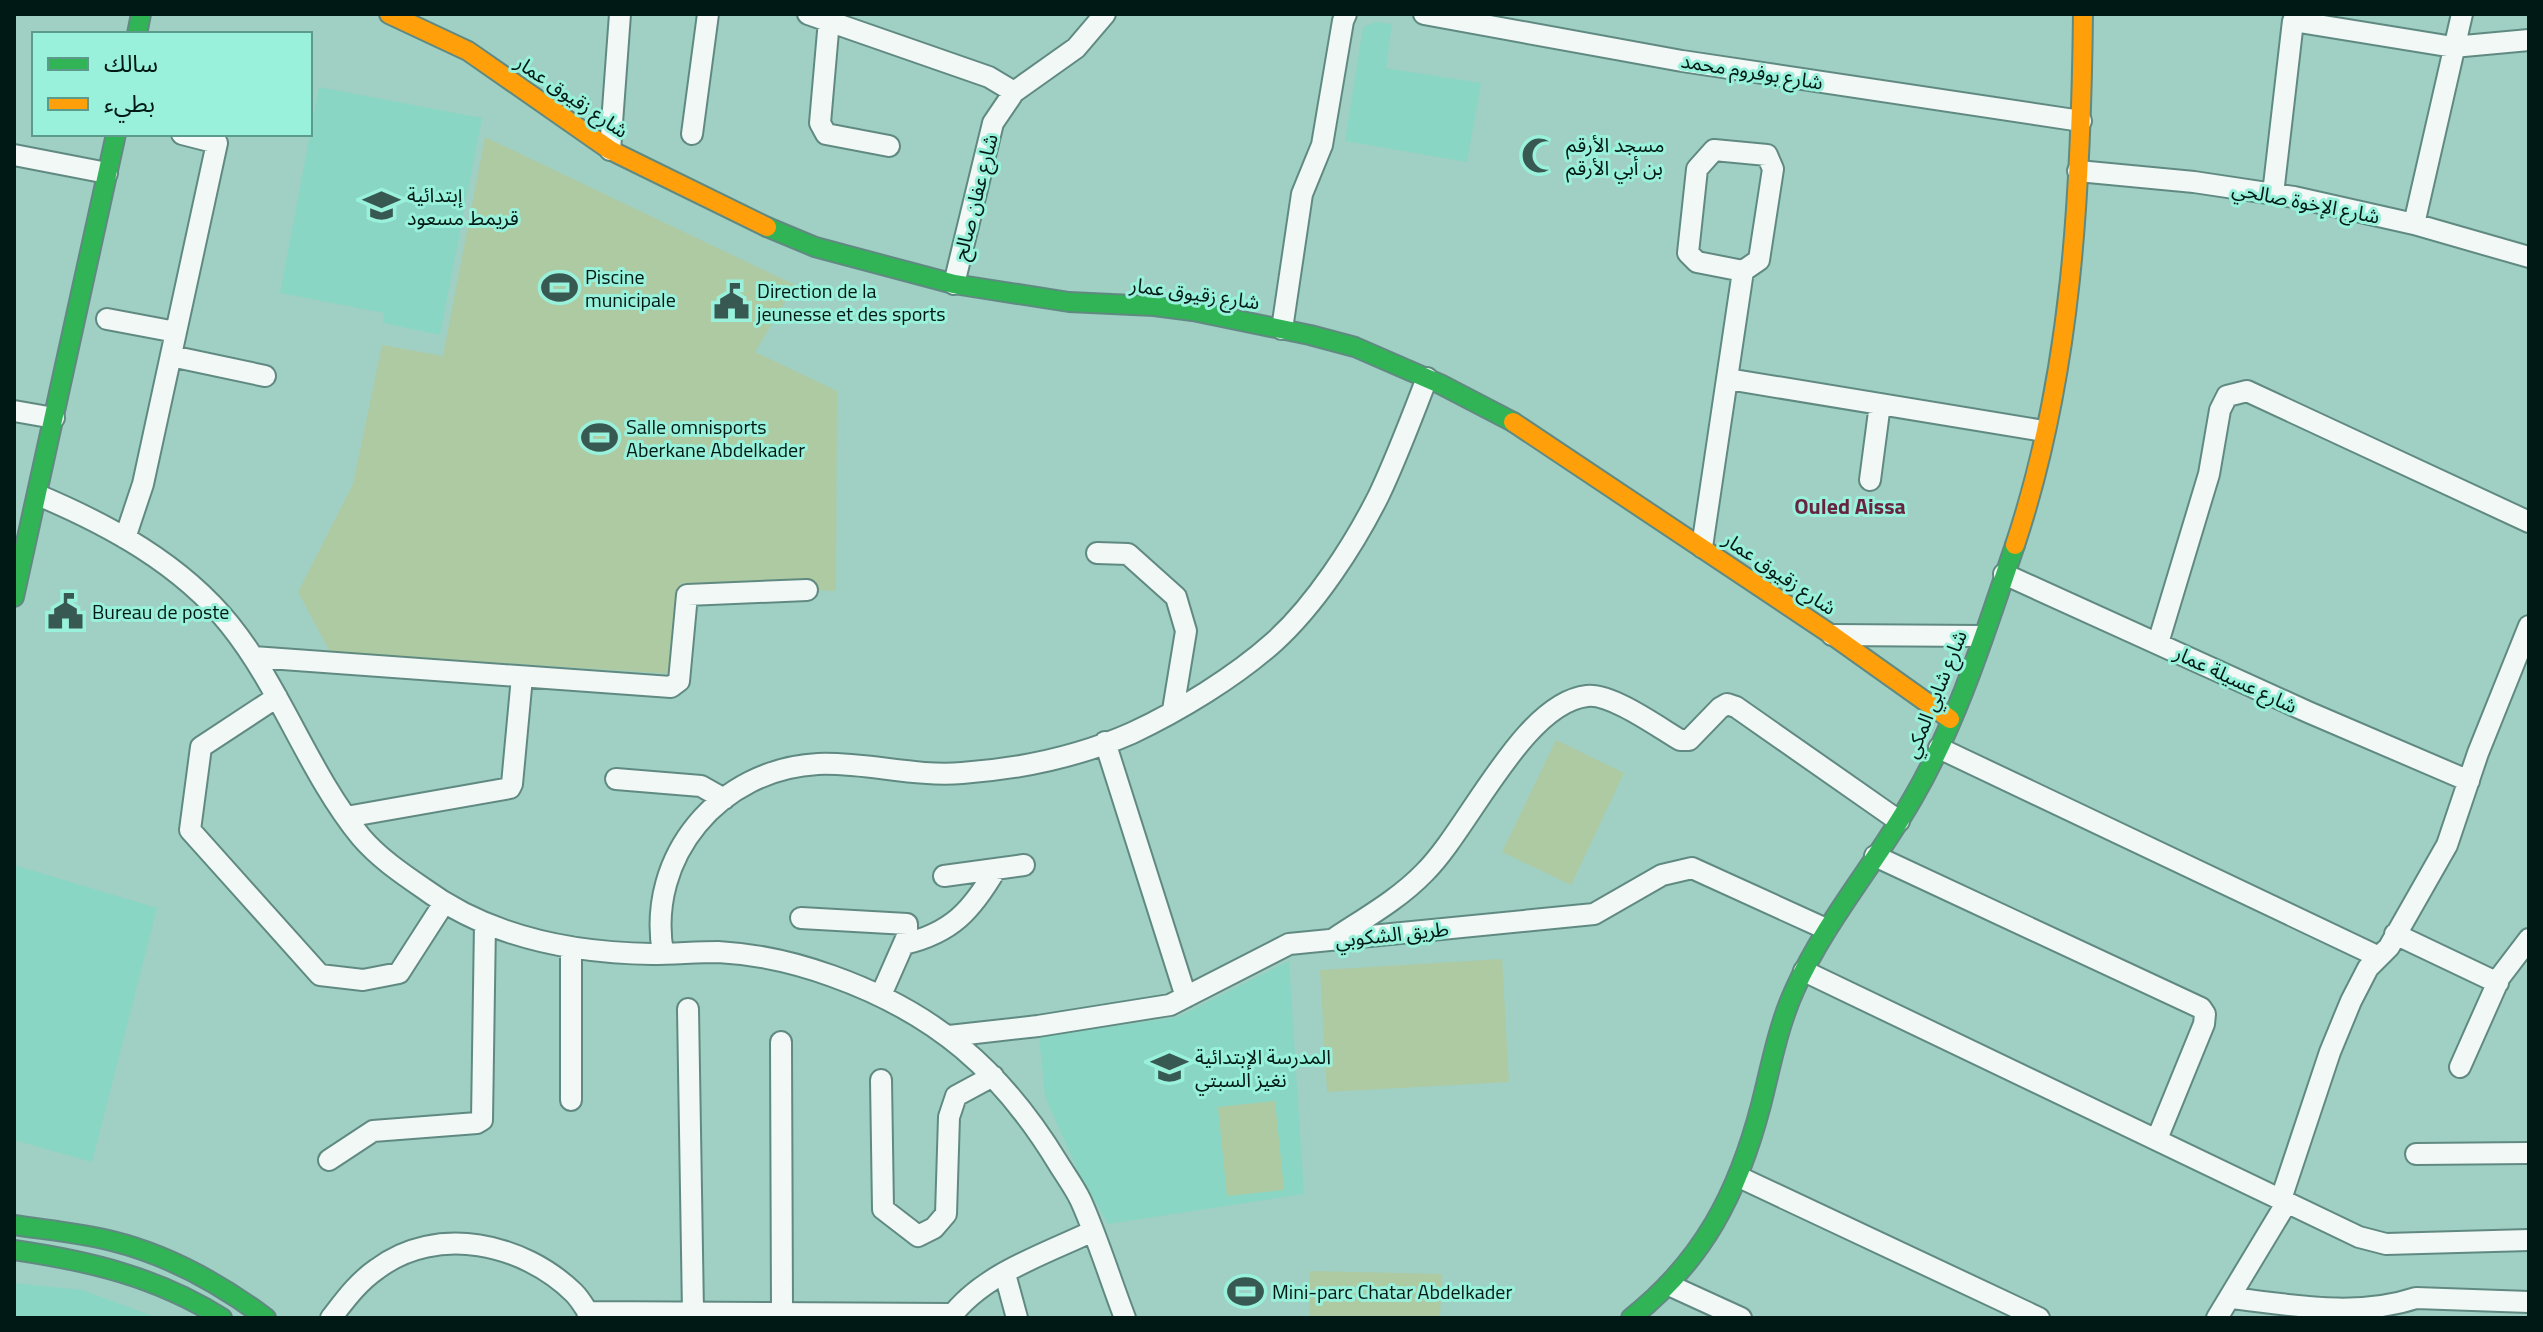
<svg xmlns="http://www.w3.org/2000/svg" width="2543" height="1332" font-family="'Titillium Web','Noto Sans Arabic',sans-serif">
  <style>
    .built { fill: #8ad6c4 }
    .green { fill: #aecaa2 }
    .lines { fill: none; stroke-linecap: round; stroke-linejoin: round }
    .street-casing { stroke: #608a81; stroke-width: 24 }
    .fast-casing { stroke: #608a81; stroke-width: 22 }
    .slow-casing { stroke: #608a81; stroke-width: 22 }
    .street { stroke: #f1f8f6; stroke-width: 20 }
    .fast { stroke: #30b455; stroke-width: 18 }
    .slow { stroke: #ff9f0a; stroke-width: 18 }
    .labels { text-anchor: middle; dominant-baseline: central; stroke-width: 6; stroke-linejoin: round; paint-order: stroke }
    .street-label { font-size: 20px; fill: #001914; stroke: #99f1db }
    .poi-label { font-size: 20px; fill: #001914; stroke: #99f1db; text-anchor: start }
    .neighbourhood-label { font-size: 22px; font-weight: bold; fill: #672440; stroke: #99f1db }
  </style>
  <rect width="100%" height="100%" fill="#a0cfc4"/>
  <!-- built -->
  <path class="built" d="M1376,22L1392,24L1386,68L1481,83L1467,162L1345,141L1363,27Z
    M319,87L482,118L440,335L383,323L384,313L280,293Z
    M14,865L157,908L92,1162L14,1140Z
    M1289,961L1304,1194L1108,1224L1079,1173L1045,1097L1039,1037L1178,1017Z
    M14,1283L82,1290L158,1318H14Z"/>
  <!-- green -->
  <path class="green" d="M485,137L795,285L755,352L837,391L836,591L681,583L675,674L330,652L298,592L353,484L382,345L443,356Z
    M1556,740L1624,773L1571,885L1502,852Z
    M1502,959L1509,1082L1327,1092L1320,970Z
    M1275,1101L1284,1190L1227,1196L1218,1107Z
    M1310,1271L1442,1274L1440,1318H1309Z"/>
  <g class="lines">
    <defs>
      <path id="street" d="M808,14L989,77L1014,92
        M1424,14L1682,61L2081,121
        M829,20L820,123L826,134L889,146
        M692,134L708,14
        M610,150L620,14
        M14,155L107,173
        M2078,171L2194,182L2294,197L2414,224L2529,257
        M2273,194L2293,21L2453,47L2529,40
        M2414,224L2462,14
        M954,284L993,123L1014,92L1076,48L1105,14
        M107,319L176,332
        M1282,329L1302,194L1322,145L1343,21L1346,14
        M171,356L265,376
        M1728,379L2044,431
        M14,411L54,418
        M1870,480L1880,404
        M38,495C109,525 181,564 230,625C282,690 308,772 361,837C378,857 401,873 423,888C488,936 572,953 652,954C674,954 696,952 718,952C757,954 796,963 832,976C936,1013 1002,1071 1058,1163C1066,1176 1075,1188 1081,1201C1098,1239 1110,1279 1125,1318
        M125,538L143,484L217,143L182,134
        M1702,547L1743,271L1759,260L1773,169L1767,155L1714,150L1697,169L1688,253L1697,262L1743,271
        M1097,553L1128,554L1176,597L1186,631L1173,710
        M2004,574L2308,712L2469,781
        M1832,635L1982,636
        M2158,643L2209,474L2220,410L2227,396L2247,391L2529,522
        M253,657L671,687L679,681L687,595L807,590
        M277,697L201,747L190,830L320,975L363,980L399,973L444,903
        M1105,742L1186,997
        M1939,748L2379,957
        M616,779L701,786L724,799
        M346,817L510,788L512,784L522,677
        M1875,856L2201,1008L2205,1014L2204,1024L2157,1139
        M944,876L1024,865
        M801,918L907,924V936L881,995
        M2395,934L2498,983
        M1335,938C1365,918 1399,899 1424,873C1469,829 1523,703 1587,696C1611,693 1658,727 1680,740H1689L1720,708L1727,704L1736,707L1899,821
        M904,944C952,933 972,910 996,869
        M571,947V1100
        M663,953C646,856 720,769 818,764C866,762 914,777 962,773C1019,769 1080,756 1132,733C1179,711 1235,677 1274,642C1315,605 1354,545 1379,495C1397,457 1412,417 1427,378
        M1804,971L2359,1237L2386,1244L2529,1240
        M688,1009L693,1312
        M949,1036L1038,1026L1170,1005L1289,944L1594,914L1662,875L1692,868L1826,929
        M781,1042L782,1313
        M2460,1067L2500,977L2529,939
        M881,1080L883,1209L918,1236L934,1228L946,1214L949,1117L956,1096L993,1076
        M2416,1154L2529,1153
        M329,1160L373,1131L477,1123L482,1120L485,923
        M1739,1177L2039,1318
        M2281,1199L2330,1052L2351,1001L2368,968L2389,947L2447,845L2478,753L2529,626
        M1005,1274L1017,1318
        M1671,1286L1741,1318
        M2231,1298C2292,1305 2356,1318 2416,1298L2529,1302
        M587,1312L953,1314
        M331,1318C345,1300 358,1282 377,1269C437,1224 523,1243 574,1293C581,1300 586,1310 592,1318
        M950,1318C982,1274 1045,1254 1093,1231
        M2217,1318L2287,1202"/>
      <path id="fast" d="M137,34L141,14
        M767,227L815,247L954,284L1069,302L1154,306L1193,311L1310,335L1355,347L1440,384L1513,422
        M14,597L116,134
        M14,1225C47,1230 80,1233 112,1241C169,1255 219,1283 266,1318
        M14,1250C89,1261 157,1277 222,1318
        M1631,1318C1703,1261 1738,1193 1761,1105C1771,1066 1778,1026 1795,989C1826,920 1876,863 1913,798C1958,721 1986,630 2015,545"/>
      <path id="slow" d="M389,14L468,51L610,150L767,227
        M1513,422L1832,635L1950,719
        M2015,545C2072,374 2081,193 2083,14"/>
    </defs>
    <!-- street casing -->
    <use href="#street" class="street-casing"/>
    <!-- fast casing -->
    <use href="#fast" class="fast-casing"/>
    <!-- slow casing -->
    <use href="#slow" class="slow-casing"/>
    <!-- street -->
    <use href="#street" class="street"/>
    <!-- fast -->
    <use href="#fast" class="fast"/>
    <!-- slow -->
    <use href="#slow" class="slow"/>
  </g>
  <!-- icons -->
  <defs>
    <symbol id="mosque-bare" viewBox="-9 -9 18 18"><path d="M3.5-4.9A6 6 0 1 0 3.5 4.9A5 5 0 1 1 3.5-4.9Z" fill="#385952" stroke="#99f1db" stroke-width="2.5" paint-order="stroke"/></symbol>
    <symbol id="school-bare" viewBox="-9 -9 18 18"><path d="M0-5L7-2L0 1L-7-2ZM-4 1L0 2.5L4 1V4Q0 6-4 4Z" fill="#385952" stroke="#99f1db" stroke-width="2.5" paint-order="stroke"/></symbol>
    <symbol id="stadium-bare" viewBox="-9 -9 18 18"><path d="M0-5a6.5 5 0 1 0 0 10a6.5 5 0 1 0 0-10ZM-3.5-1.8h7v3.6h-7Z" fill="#385952" stroke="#99f1db" stroke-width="2.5" paint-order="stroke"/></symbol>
    <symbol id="civic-bare" viewBox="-9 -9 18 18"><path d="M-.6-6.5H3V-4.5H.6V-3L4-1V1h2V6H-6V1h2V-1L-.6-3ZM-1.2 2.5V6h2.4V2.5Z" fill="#385952" stroke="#99f1db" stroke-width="2.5" paint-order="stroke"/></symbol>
  </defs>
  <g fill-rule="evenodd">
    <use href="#mosque-bare" x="1514" y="130" width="51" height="51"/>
    <use href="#school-bare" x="356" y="180" width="51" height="51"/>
    <use href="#stadium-bare" x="534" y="262" width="51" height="51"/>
    <use href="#civic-bare" x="706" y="276" width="51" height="51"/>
    <use href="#stadium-bare" x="574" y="412" width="51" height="51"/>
    <use href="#civic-bare" x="40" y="586" width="51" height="51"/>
    <use href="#school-bare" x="1144" y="1042" width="51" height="51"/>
    <use href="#stadium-bare" x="1220" y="1266" width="51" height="51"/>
  </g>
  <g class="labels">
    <!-- street labels -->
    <g class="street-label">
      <text transform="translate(1752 71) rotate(9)">شارع بوفروم محمد</text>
      <text transform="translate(572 96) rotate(34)">شارع زقيوق عمار</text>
      <text transform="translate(975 197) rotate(-76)">شارع عفان صالح</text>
      <text transform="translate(2306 202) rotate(11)">شارع الإخوة صالحي</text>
      <text transform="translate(1195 293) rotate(8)">شارع زقيوق عمار</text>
      <text transform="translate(1780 573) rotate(34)">شارع زقيوق عمار</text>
      <text transform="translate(2236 679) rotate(25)">شارع عسيلة عمار</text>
      <text transform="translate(1935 694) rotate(-68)">شارع شابي المكي</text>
      <text transform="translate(1392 934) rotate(-6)">طريق الشكوبي</text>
    </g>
    <!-- poi labels -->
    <g class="poi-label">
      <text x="1566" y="144">مسجد الأرقم<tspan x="1566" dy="23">بن أبي الأرقم</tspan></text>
      <text x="407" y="194">إبتدائية<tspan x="407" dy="23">قريمط مسعود</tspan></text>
      <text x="585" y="276">Piscine<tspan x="585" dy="23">municipale</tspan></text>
      <text x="757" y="290">Direction de la<tspan x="757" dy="23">jeunesse et des sports</tspan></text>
      <text x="626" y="426">Salle omnisports<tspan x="626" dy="23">Aberkane Abdelkader</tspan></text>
      <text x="92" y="611">Bureau de poste</text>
      <text x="1195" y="1056">المدرسة الإبتدائية<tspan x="1195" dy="23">نغيز السبتي</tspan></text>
      <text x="1272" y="1291">Mini-parc Chatar Abdelkader</text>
    </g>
    <!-- neighbourhood labels -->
    <g class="neighbourhood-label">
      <text x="1850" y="506">Ouled Aissa</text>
    </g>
  </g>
  <!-- border -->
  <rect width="2543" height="1332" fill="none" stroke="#001914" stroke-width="32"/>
  <!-- legend -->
  <rect x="32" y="32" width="280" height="104" fill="#99f1db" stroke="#5c9b8b" stroke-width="2"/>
  <rect x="48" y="58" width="40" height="12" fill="#30b455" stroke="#5c9b8b" stroke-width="2"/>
  <text x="104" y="72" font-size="24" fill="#001914">سالك</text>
  <rect x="48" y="98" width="40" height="12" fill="#ff9f0a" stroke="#5c9b8b" stroke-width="2"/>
  <text x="104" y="112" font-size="24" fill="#001914">بطيء</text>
</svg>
